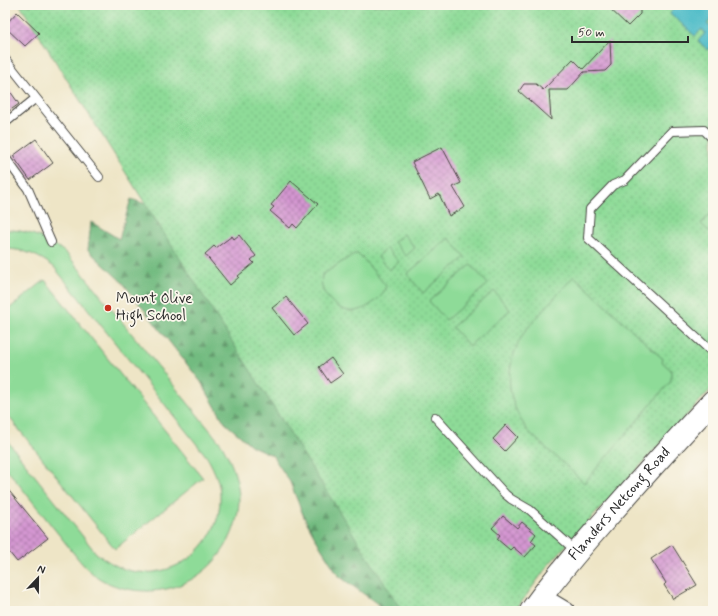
<svg xmlns="http://www.w3.org/2000/svg" width="718" height="616" font-family="Mynerve,sans-serif">
  <style>
    .forest { fill: url(#forest-firs); stroke: #4e7356 }
    .park { fill: url(#park-dots); stroke: #5c8362 }
    .garden { fill: #8edb98; stroke: #5c8362 }
    .water { fill: #4ebcc8; stroke: #3c747a }
    .building { fill: url(#building-cross-hatch) }
    .lines { fill: none; stroke-linecap: round; stroke-linejoin: round }
    .lane-casing { stroke: #484742; stroke-width: 10 }
    .street-casing { stroke: #484742; stroke-width: 18 }
    .secondary-casing { stroke: #484742; stroke-width: 24 }
    .lane { stroke: #fff; stroke-width: 8 }
    .street { stroke: #fff; stroke-width: 16 }
    .secondary { stroke: #fff; stroke-width: 22 }
    .poi-dot { fill: #c8321e; stroke: #fbf7ec; stroke-width: 1.5 }
    .labels { text-anchor: middle; dominant-baseline: central; stroke-width: 3.5; stroke-linejoin: round; paint-order: stroke }
    .poi-label { font-size: 15px; fill: #2b2b2b; stroke: #fbf7ec; text-anchor: start }
    .street-label { font-size: 15px; fill: #2b2b2b; stroke: #fbf7ec }
  </style>
  <defs>
    <pattern id="forest-firs" width="22" height="20" patternUnits="userSpaceOnUse"><rect width="22" height="20" fill="#72bb80"/><path d="M5 1l3.5 6h-7zM16 11l3.5 6h-7z" fill="#5e9869"/></pattern>
    <pattern id="park-dots" width="8" height="8" patternUnits="userSpaceOnUse"><rect width="8" height="8" fill="#8edb98"/><path d="M2 2h.1M6 6h.1" fill="none" stroke="#7bbc83" stroke-width="1.8" stroke-linecap="round"/></pattern>
    <pattern id="building-cross-hatch" width="8" height="8" patternUnits="userSpaceOnUse"><rect width="8" height="8" fill="#d496d1"/><path d="M0 0l8 8M0 8l8-8" fill="none" stroke="#ac7baa"/></pattern>
  </defs>
  <rect width="100%" height="100%" fill="#fbf7ec"/>
  <filter id="ink" filterUnits="userSpaceOnUse"><feTurbulence type="fractalNoise" baseFrequency=".025" numOctaves="2"/><feDisplacementMap in="SourceGraphic" scale="8" xChannelSelector="R" yChannelSelector="G"/><feConvolveMatrix kernelMatrix="1 2 1 2 8 2 1 2 1" color-interpolation-filters="sRGB"/></filter>
  <filter id="wash" filterUnits="userSpaceOnUse"><feTurbulence type="fractalNoise" baseFrequency=".012" numOctaves="4" result="noise"/><feDisplacementMap in="SourceGraphic" scale="16" xChannelSelector="R" yChannelSelector="G"/><feGaussianBlur stdDeviation="0.9" result="paint"/><feColorMatrix in="noise" values="0 0 0 0 0 0 0 0 0 0 0 0 0 0 0 0 0 1.4 0 .05"/><feComposite in="paint" operator="in"/></filter>
  <g filter="url(#wash)">
    <rect width="100%" height="100%" fill="#eee5c6"/>
    <!-- forest -->
    <path class="forest" d="M131,199L212,227L497,611H377L379,605L339,576L321,548L304,517L290,482L272,455L252,446L225,423L201,382L123,283L88,250L91,222L119,239Z"/>
    <!-- park -->
    <path class="park" d="M20,5H713V387L550,563L515,611H402Z"/>
    <!-- garden -->
    <path class="garden" d="M713,211V235L701,224Z
      M5,230C28,229 50,240 67,254L222,445C231,461 238,478 239,496C240,547 199,591 148,591C133,591 118,588 104,581C94,576 86,568 79,560L5,467V438L96,553C107,561 118,568 131,571C170,579 208,554 218,516C220,506 221,495 219,486C217,476 212,466 207,457L54,267C40,256 24,249 5,249Z
      M404,234L415,248L406,256L394,242Z
      M449,238L465,257L423,293L407,274Z
      M387,248L399,262L389,270L378,256Z
      M354,254H359L386,286C385,288 384,292 382,294C381,297 378,299 375,301C361,313 346,316 331,301C323,293 320,286 322,275Z
      M471,265L488,284L446,320L429,301Z
      M574,276L663,359L662,362L671,370V381L584,483C572,471 559,459 546,448C540,442 534,437 528,431C524,425 520,419 517,412C504,385 509,356 525,331Z
      M45,280L203,478L115,549L5,412V312Z
      M494,291L510,310L469,346L452,327Z"/>
    <!-- water -->
    <path class="water" d="M677,5H713V17L707,24L710,26L713,23V44L708,50L698,41L705,33L702,29L695,36L670,13Z"/>
    <g id="blocks">
      <!-- building -->
      <path class="building" d="M606,5H640V14L628,26Z
        M17,12L39,33L25,46L5,27V25Z
        M610,40L611,65L605,71L584,72L568,90H549L551,120L519,91L524,84H536L543,90L573,59L583,69Z
        M5,84L19,104L5,114Z
        M36,139L53,163L30,180L13,156Z
        M442,147L461,183L453,187L465,207L449,216L439,194L430,199L412,162Z
        M291,181L318,204L297,228L293,224L290,228L270,211L274,207L271,205Z
        M239,235L256,256L251,260L254,263L238,276L239,277L230,285L205,254L214,246L216,248L232,236L234,239Z
        M286,297L308,324L294,335L272,308Z
        M331,358L343,374L330,383L319,367Z
        M506,425L518,437L505,451L493,439Z
        M5,486L48,538L17,562L5,547Z
        M503,516L517,528L522,522L536,534L531,541L536,545L525,557L513,547L510,550L497,539L500,535L492,528Z
        M672,545L697,585L673,599L664,585L666,583L651,559Z"/>
    </g>
  </g>
  <g filter="url(#ink)">
    <use href="#blocks" fill-opacity="0" stroke="#484742" stroke-width="1"/>
    <g class="lines">
      <defs>
        <path id="lane" d="M5,59L36,98L5,123
          M36,98L99,177
          M713,139L704,130L672,131L625,180L613,185L590,209L588,238L713,353
          M5,157L28,189L51,242
          M435,417L505,494L511,499L530,510L577,552"/>
        <path id="street" d="M542,596L567,611"/>
        <g id="secondary">
          <path id="s1" d="M531,611C553,579 579,550 604,521C640,480 676,440 713,401"/>
        </g>
      </defs>
      <!-- lane casing -->
      <use href="#lane" class="lane-casing"/>
      <!-- street casing -->
      <use href="#street" class="street-casing"/>
      <!-- secondary casing -->
      <use href="#secondary" class="secondary-casing"/>
      <!-- lane -->
      <use href="#lane" class="lane"/>
      <!-- street -->
      <use href="#street" class="street"/>
      <!-- secondary -->
      <use href="#secondary" class="secondary"/>
    </g>
  </g>
  <!-- markers -->
  <circle class="poi-dot" cx="108" cy="308" r="4"/>
  <g class="labels">
    <!-- poi labels -->
    <g class="poi-label">
      <text x="116" y="299">Mount Olive<tspan x="116" dy="17">High School</tspan></text>
    </g>
    <!-- street labels -->
    <g class="street-label">
      <text stroke="none"><textPath href="#s1" startOffset="139">Flanders Netcong Road</textPath></text>
    </g>
  </g>
  <!-- margin -->
  <rect width="718" height="616" fill="none" stroke="#fbf7ec" stroke-width="20"/>
  <!-- north arrow -->
  <g transform="translate(38 578) rotate(22)" stroke="#fbf7ec" stroke-width="3" paint-order="stroke">
  <path d="M0-3L7 15L0 10L-7 15Z" fill="#2b2b2b"/>
  <text y="-6" font-size="11" font-weight="bold" text-anchor="middle" fill="#2b2b2b">N</text>
  </g>
  <!-- scale -->
  <path d="M572 36v6h116v-6" fill="none" stroke="#2b2b2b" stroke-width="2"/>
  <text x="578" y="36" font-size="12" fill="#2b2b2b" stroke="#fbf7ec" stroke-width="3" paint-order="stroke">50 m</text>
</svg>
